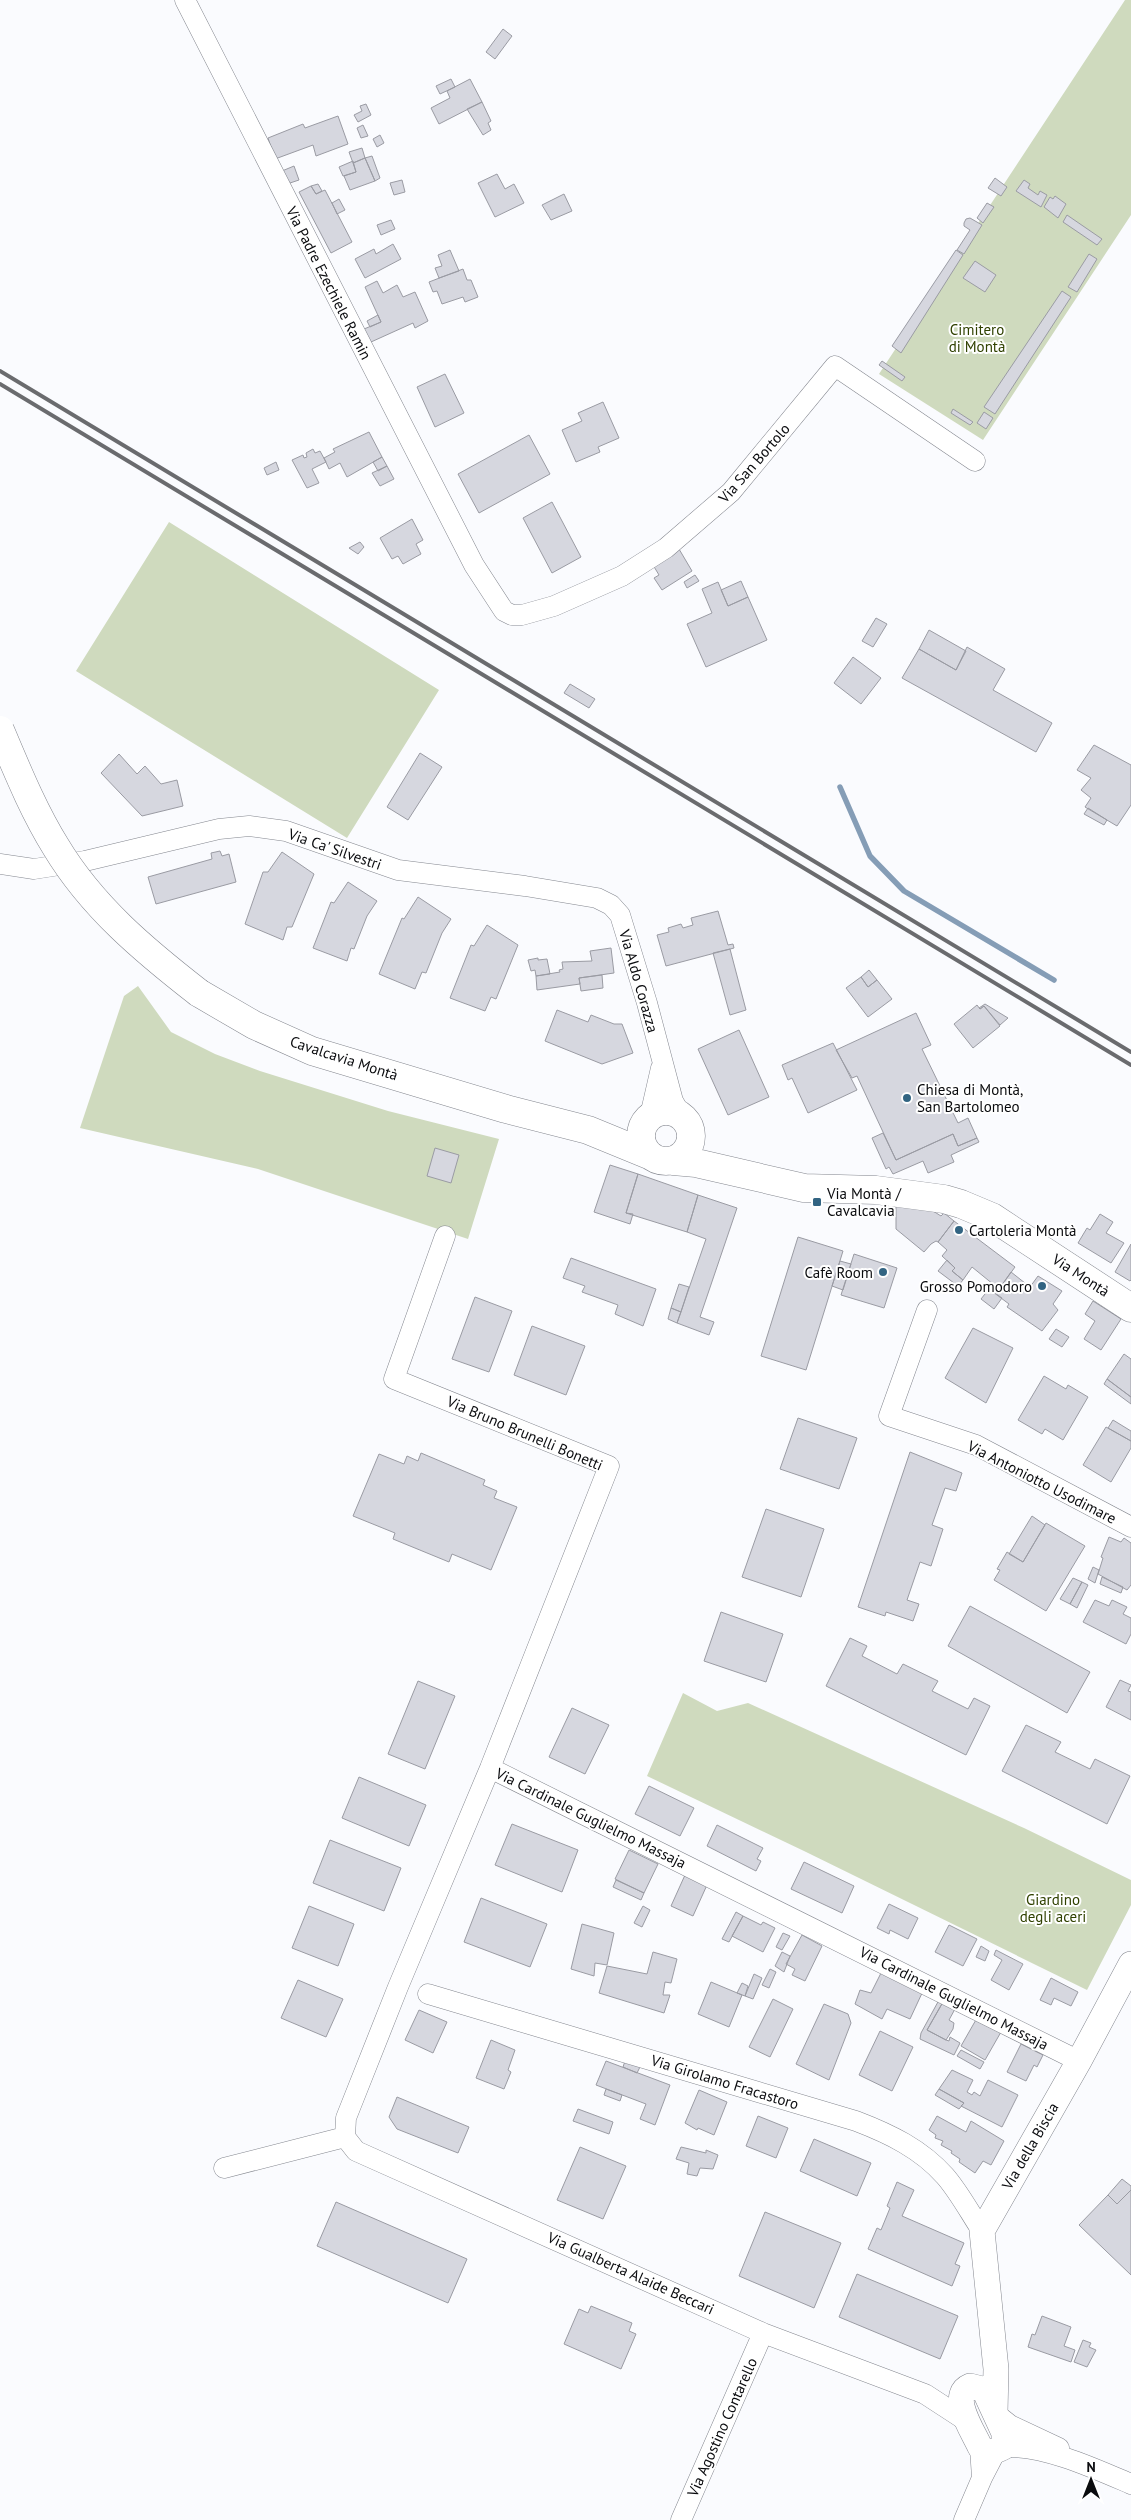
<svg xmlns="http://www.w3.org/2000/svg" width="1131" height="2520" font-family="'PT Sans',sans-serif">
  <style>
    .green { fill: #cfdabe }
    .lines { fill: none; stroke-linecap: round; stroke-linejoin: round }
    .stream { stroke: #859db6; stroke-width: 5.5 }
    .building { fill: #d6d7df; stroke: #9a9ba3 }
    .minor-casing { stroke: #84878f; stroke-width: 21 }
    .tertiary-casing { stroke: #84878f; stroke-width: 26 }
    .secondary-casing { stroke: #84878f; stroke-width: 29 }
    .minor { stroke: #fff; stroke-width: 20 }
    .tertiary { stroke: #fff; stroke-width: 25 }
    .secondary { stroke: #fff; stroke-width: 28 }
    .rail { stroke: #6a6b6e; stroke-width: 4 }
    .secondary-bridge-casing { stroke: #84878f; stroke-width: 29; stroke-linecap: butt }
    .secondary-bridge { stroke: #fff; stroke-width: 28 }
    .poi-dot { fill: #326482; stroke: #fff; stroke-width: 2 }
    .labels { text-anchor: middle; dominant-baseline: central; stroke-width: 4; stroke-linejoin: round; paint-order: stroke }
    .street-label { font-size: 15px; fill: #0a0b0e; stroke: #fff }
    .park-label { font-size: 15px; fill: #304100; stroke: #fff }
    .poi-label { font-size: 15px; fill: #0a0b0e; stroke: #fff; text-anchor: start }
  </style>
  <rect width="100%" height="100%" fill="#fafbfe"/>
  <!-- green -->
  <path class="green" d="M1125,0H1131V215L983,440L879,374Z
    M169,522L439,690L347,838L76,671Z
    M138,986L171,1032L215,1054L260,1071L388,1111L499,1139L468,1239L258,1169L80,1128L124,996Z
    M683,1693L717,1711L748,1703L1024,1828L1131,1880V1905L1087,1990L804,1851L647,1776Z"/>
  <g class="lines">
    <!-- stream -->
    <path class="stream" d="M840,787L870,856L904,891L1054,980"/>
  </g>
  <!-- building -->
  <path class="building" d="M503,29L512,36L495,59L486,52Z
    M451,79L455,87L440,94L436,86Z
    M470,79L482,102L439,124L431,108L450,98L447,91Z
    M482,102L491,121L488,123L491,130L483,135L467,109Z
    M366,104L371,115L358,122L354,115L362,111L360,106Z
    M338,116L348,144L316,156L313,145L275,159L268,138L303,124L305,128Z
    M363,125L368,136L361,138L357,128Z
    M380,135L384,143L377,147L373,139Z
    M362,148L365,158L353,163L349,152Z
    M372,156L380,178L375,181L365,158Z
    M365,158L375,181L350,190L344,176L356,172L353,163Z
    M353,161L356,172L343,176L339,167Z
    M294,166L299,180L287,184L282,171Z
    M497,174L505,189L514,184L524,203L495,217L478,183Z
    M995,178L1007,187L1001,196L988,188Z
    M402,180L405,192L394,195L390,183Z
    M1024,180L1030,184L1028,188L1038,195L1040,191L1047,195L1041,207L1016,191Z
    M318,184L322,191L316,194L311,186Z
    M311,186L316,194L325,190L352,242L331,253L299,192Z
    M564,194L572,211L551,220L542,205Z
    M1055,196L1066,204L1058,218L1044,207L1050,197L1053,199Z
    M339,199L345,210L337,214L332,203Z
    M987,203L994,207L983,223L977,218Z
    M1067,215L1102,239L1097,245L1063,222Z
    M970,218L982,225L964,254L957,250L970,230L964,226V223L966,219Z
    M391,220L395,229L381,235L377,225Z
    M393,244L401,259L365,278L355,259L374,249L376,254Z
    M450,250L459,271L439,278L435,268L442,266L438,255Z
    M956,250L963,255L901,353L892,346Z
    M1089,254L1097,259L1077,292L1068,287Z
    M975,261L996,275L985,292L963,278Z
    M463,269L467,280H471L478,297L465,302L463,297L442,304L437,291L433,292L429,282Z
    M377,281L383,293L397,285L403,297L415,292L428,321L415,328L413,323L371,342L364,329L381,322L365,287Z
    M1062,291L1071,297L995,414L984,407Z
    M378,315L381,322L370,327L367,321Z
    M882,361L905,377L902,381L879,365Z
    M445,374L464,413L435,427L417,387Z
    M603,402L619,438L598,447L600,452L576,462L562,430L582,421L578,413Z
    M953,409L973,422L970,425L951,413Z
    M984,412L993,418L986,429L977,423Z
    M369,432L382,457L347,477L340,463L329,469L324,458L335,452L333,449Z
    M529,435L550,474L479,513L458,474Z
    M313,449L315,453L320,451L326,462L312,469L319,483L307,488L292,460L303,455L304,458L307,457L306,453Z
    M382,457L387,466L378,471L373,462Z
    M276,462L279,470L267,475L264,468Z
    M387,466L394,479L380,486L372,473Z
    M552,502L581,557L552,573L523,518Z
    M412,519L423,540L416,544L421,554L403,564L398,556L392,559L380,538Z
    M360,542L364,547L358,554L349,548Z
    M679,549L692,571L662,590L654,578L659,575L653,565Z
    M695,575L699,581L687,588L684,582Z
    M741,581L748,597L728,606L721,590Z
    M718,582L728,606L748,597L767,640L706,667L687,624L712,613L702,589Z
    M876,618L887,624L873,647L862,641Z
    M929,630L966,651L956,670L919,649Z
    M967,647L1005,669L993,690L1052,723L1036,752L902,678L919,649L956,670Z
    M853,657L881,678L861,704L834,683Z
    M570,684L595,699L589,708L564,693Z
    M1094,745L1131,765V805L1117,826L1085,807L1091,798L1081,790L1091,778L1077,770Z
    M420,753L442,767L408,820L387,807Z
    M119,754L137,774L145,766L161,784L177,780L183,806L142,816L101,773Z
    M1088,808L1107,820L1104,825L1084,814Z
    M220,851L222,856L229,854L236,882L156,904L148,877L212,859L211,853Z
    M282,852L314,874L292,927H287L283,940L245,924L263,872H268Z
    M348,882L377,901L367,916L354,949L351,948L347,961L313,948L331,902L334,903Z
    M418,897L451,919L442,933L426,973L422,972L415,989L379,974L402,918L404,919Z
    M718,911L728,945L733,944L734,948L666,966L657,935L669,932L668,928L681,924L683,928L693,925L691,918Z
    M487,925L518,945L496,999L491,997L485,1011L450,998L471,945L474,946Z
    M611,948L614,973L579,978L580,984L537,990L536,976L560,972L559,970L563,969L562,962L592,961L590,951Z
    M730,949L746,1010L730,1015L713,953Z
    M538,958V960L547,959L550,974L536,976L535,970L531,971L528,960Z
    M869,970L877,980L868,987L861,977Z
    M602,975L603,988L581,991L579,978Z
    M861,977L868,987L877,980L892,999L868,1017L846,988Z
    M985,1004L1008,1018L1000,1025L984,1006L980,1009L979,1008Z
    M977,1005L980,1009L984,1006L1000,1026L973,1048L954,1024Z
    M557,1010L588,1022L591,1015L614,1024H622L633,1053L602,1064L545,1041Z
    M916,1013L931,1045L922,1049L958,1123L968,1118L977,1138L958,1146L953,1134L896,1160L857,1076L852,1078L836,1050Z
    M739,1030L769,1097L728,1115L698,1049Z
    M833,1043L857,1090L808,1113L792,1078L788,1080L782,1065Z
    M883,1133L896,1160L953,1134L958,1146L977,1138L979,1142L951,1155L954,1162L928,1173L923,1161L893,1174L889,1167L886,1169L872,1138Z
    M435,1148L459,1155L451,1183L427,1176Z
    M610,1165L638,1174L626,1213L633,1214L630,1224L594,1212Z
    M638,1174L698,1195L687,1232L626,1213Z
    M698,1195L737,1208L700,1317L714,1322L709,1335L677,1323L706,1239L687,1232Z
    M896,1205L933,1211L941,1216L944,1213L954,1221L938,1242L936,1241L931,1244L924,1252L896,1229Z
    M1100,1214L1113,1222L1106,1233L1124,1243L1111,1263L1078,1243L1087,1228L1090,1230Z
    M954,1221L1015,1267L999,1289L972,1267L963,1280L952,1271L955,1268L942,1256L947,1250L938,1242Z
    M798,1237L843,1251L806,1370L761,1356Z
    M1131,1244V1280L1130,1281L1115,1272Z
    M854,1254L897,1268L884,1308L841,1295Z
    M571,1258L656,1289L643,1326L615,1314L618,1305L582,1292L585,1286L563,1278Z
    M947,1260L955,1268L952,1271L963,1280L958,1286L938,1271Z
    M840,1261L851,1264L843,1290L832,1286Z
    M1011,1272L1030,1287L1038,1276L1062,1291L1053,1304L1058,1310L1042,1331L1007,1307L1009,1304L989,1289L993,1284L999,1289Z
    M679,1284L689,1287L681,1312L671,1308Z
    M989,1289L1002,1298L994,1309L981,1299Z
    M475,1297L512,1311L489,1372L452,1359Z
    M1093,1301L1121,1319L1101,1350L1084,1339L1095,1321L1085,1314Z
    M671,1308L681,1312L677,1323L668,1319Z
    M532,1326L585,1346L566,1395L514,1375Z
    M973,1328L1013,1348L986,1403L945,1378Z
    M1056,1329L1069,1337L1062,1347L1049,1339Z
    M1124,1354L1131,1359V1397L1107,1379Z
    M1044,1376L1066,1389L1068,1385L1088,1397L1063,1440L1045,1429L1042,1434L1018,1420Z
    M1107,1379L1131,1397V1404L1104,1384Z
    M798,1418L857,1438L839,1489L780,1469Z
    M1113,1420L1131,1431V1441L1108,1428Z
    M1106,1427L1131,1441V1448L1111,1482L1083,1465Z
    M910,1452L962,1473L956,1491L945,1488L932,1525L943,1529L931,1566L920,1562L907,1600L919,1604L913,1621L886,1612L885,1616L858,1607Z
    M421,1453L485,1480L483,1485L497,1491L494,1498L517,1507L491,1570L452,1554L449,1562L393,1539L395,1533L353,1516L379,1454L404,1464L407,1456L418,1461Z
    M766,1509L824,1529L801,1597L742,1577Z
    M1032,1516L1045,1525L1023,1562L1009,1554Z
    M1046,1523L1085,1546L1046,1611L994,1580L1000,1570L997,1569L1007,1552L1023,1562Z
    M1109,1537L1121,1542L1124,1538L1131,1543V1585L1127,1590L1098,1574L1103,1558L1101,1557Z
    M1093,1567L1099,1570L1095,1583L1088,1579Z
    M1102,1577L1123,1587L1121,1593L1100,1584Z
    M1073,1578L1082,1582L1070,1604L1060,1599Z
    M1082,1582L1088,1585L1077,1608L1070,1604Z
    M1095,1600L1109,1606L1112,1600L1127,1607L1123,1614L1131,1618V1634L1126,1644L1083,1622Z
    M970,1606L1090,1672L1067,1713L948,1646Z
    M721,1612L783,1634L766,1682L704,1661Z
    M850,1638L867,1646L862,1656L897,1674L903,1664L938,1681L932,1691L968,1709L974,1698L990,1706L966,1755L826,1686Z
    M1120,1680L1131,1685L1128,1691L1131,1692V1720L1106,1707Z
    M418,1681L455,1696L425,1769L388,1754Z
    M572,1708L609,1725L585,1774L549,1757Z
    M1026,1725L1061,1742L1055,1752L1090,1769L1095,1759L1130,1776L1107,1824L1002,1771Z
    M359,1777L426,1805L409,1846L342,1818Z
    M649,1786L694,1808L680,1836L635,1814Z
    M512,1824L578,1850L562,1892L495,1865Z
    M717,1825L763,1848L757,1859L761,1861L756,1871L707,1846Z
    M330,1840L401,1868L384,1911L313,1883Z
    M629,1850L658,1864L644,1893L615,1879Z
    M804,1862L854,1886L842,1913L791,1889Z
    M685,1875L707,1885L693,1916L671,1906Z
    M616,1880L644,1893L641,1900L613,1887Z
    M481,1898L547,1924L530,1967L464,1942Z
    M889,1904L918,1918L908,1939L890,1930L889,1934L877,1928Z
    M309,1906L354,1924L338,1966L292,1948Z
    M643,1906L650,1910L642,1927L634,1923Z
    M736,1912L743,1916L729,1942L722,1939Z
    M743,1916L761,1925L763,1922L775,1928L763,1952L732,1936Z
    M582,1924L614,1933L607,1965L595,1963L594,1976L571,1969Z
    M949,1925L977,1939L963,1966L935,1952Z
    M783,1933L790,1936L782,1950L776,1947Z
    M802,1935L822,1946L805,1981L792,1975L795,1969L786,1964Z
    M981,1946L989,1951L985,1961L976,1957Z
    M996,1950L1023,1964L1009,1990L991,1980L1002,1960L994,1955Z
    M653,1952L677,1959L671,1983L665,1982L663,1995H670L664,2013L599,1993L607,1966L647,1974Z
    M782,1952L790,1956L784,1972L775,1966Z
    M770,1969L776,1972L769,1988L762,1985Z
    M881,1973L923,1991L910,2019L887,2009L882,2019L855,2004L860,1990L871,1993Z
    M754,1974L762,1978L753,1999L745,1996Z
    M1051,1978L1078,1992L1071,2006L1054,1998L1051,2005L1040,2000Z
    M298,1980L343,1999L326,2037L281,2018Z
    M711,1982L742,1995L729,2027L698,2014Z
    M742,1983L748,1986L745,1996L737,1993Z
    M773,1999L793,2009L770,2057L749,2047Z
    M939,2000L943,2002L927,2030L946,2040L949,2041L950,2037L960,2043L954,2055L920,2039L921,2033Z
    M943,2002L955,2009L949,2020L954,2023L953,2029L946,2040L927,2030Z
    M824,2004L848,2014L851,2023L829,2080L796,2064Z
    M419,2010L447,2022L433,2053L405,2040Z
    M977,2018L1001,2032L985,2060L961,2046Z
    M880,2031L913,2047L892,2091L859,2075Z
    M491,2040L515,2050L508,2070L511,2072L504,2089L476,2078Z
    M1021,2044L1043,2055L1037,2067L1034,2065L1026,2081L1007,2072Z
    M961,2050L984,2062L980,2069L957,2056Z
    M606,2061L670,2085L655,2125L640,2119L646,2104L596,2085Z
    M625,2061L640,2067L637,2073L623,2067Z
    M952,2070L973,2080L967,2092L972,2095L974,2092L980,2096L988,2080L1018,2095L1002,2127L961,2106L964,2103L939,2089Z
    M606,2089L622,2095L620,2101L604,2095Z
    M939,2089L964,2103L959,2109L935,2095Z
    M699,2090L727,2102L714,2135L698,2128L697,2130L685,2123Z
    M397,2097L469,2127L458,2153L397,2129L389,2117Z
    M578,2109L613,2122L609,2134L573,2121Z
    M758,2116L788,2128L776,2158L746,2146Z
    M937,2116L966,2132L971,2121L1004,2141L991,2165L983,2161L975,2173L959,2162L960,2159L951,2153L952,2151L941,2145L943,2141L935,2138L936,2135L929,2130Z
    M814,2139L871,2163L857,2196L800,2171Z
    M580,2147L626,2166L603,2219L557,2200Z
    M681,2147L706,2153V2150L718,2155L713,2169L700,2168L697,2176L687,2174L689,2163L676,2159Z
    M1122,2179L1131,2186V2190L1117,2204L1108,2195Z
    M897,2182L914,2190L902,2216L964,2243L955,2264L960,2266L952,2286L868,2249L877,2228L881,2230L890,2208L887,2206Z
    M1131,2190V2275L1079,2225L1108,2195L1117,2204Z
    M336,2202L467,2259L448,2303L317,2246Z
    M765,2212L841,2243L814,2308L739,2276Z
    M857,2274L958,2316L940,2359L839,2317Z
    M591,2306L632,2323L629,2331L636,2334L621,2369L564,2344L579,2309L588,2313Z
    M1042,2316L1071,2327L1064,2346L1075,2350L1071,2362L1028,2347L1032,2334L1035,2335Z
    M1083,2340L1091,2343L1089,2347L1096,2350L1087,2367L1074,2362Z"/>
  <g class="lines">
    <defs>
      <path id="minor" d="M185,0L474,565L504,611L512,615H522L554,606L622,576L666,548L731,492L835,366L975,461
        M0,864L34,869L85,861L219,829L249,826L286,831L398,870L525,886L597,898L611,905L620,915L647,1003L673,1101L681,1115
        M650,1116L661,1068
        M927,1310L889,1416L976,1445L1131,1527
        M490,1768L1079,2061
        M428,1994L856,2121C890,2134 921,2149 945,2176C959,2192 970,2213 982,2231
        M345,2137L346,2118L398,1987L490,1768L609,1466L394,1379L445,1236
        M345,2137L356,2151L763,2333L925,2394L968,2422
        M224,2168L345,2137
        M995,2413L1010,2425L1059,2448
        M980,2447L982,2478L996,2451
        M1004,2447C1044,2445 1094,2468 1131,2484
        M681,2520L763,2333
        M964,2520L982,2478"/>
      <path id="tertiary" d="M970,2386L982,2389L986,2394L1004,2433V2447C995,2452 988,2454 980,2447C974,2433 948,2395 970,2386Z
        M995,2413L996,2369L982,2231L1079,2061L1131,1964"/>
      <path id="secondary" d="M199,993L254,1025L312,1051L506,1109L588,1130L649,1155
        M641 1136a25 25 0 1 1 50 0a25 25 0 1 1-50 0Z
        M673,1161L696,1163L804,1188L876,1190L944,1199L961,1204L992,1217L1131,1308"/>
    </defs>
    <!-- minor casing -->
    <use href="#minor" class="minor-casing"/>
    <!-- tertiary casing -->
    <use href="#tertiary" class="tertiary-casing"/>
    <!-- secondary casing -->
    <use href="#secondary" class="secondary-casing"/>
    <!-- minor -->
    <use href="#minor" class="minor"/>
    <!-- tertiary -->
    <use href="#tertiary" class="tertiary"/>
    <!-- secondary -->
    <use href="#secondary" class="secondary"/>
    <!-- rail -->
    <path class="rail" d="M0,371L1131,1052
      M0,384L1131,1065"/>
    <defs>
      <path id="secondary-bridge" d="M0,730C17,770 33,810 56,847C92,907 145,951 199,993"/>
    </defs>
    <!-- secondary-bridge casing -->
    <use href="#secondary-bridge" class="secondary-bridge-casing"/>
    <!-- secondary-bridge -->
    <use href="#secondary-bridge" class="secondary-bridge"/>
  </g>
  <!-- markers -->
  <g class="poi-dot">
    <circle cx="907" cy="1098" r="5"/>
    <rect x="812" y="1197" width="10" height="10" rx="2.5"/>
    <circle cx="959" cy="1230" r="5"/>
    <circle cx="883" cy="1272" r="5"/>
    <circle cx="1042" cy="1286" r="5"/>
  </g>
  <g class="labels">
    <!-- street labels -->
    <g class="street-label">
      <text transform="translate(329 283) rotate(63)">Via Padre Ezechiele Ramin</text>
      <text transform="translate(754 463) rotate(-49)">Via San Bortolo</text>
      <text transform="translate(335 849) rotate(19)">Via Ca' Silvestri</text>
      <text transform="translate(639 981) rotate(74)">Via Aldo Corazza</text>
      <text transform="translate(344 1058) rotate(18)">Cavalcavia Montà</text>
      <text transform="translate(1081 1275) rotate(33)">Via Montà</text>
      <text transform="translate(525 1433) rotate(23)">Via Bruno Brunelli Bonetti</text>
      <text transform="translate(1042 1482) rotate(27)">Via Antoniotto Usodimare</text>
      <text transform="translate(591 1818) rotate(26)">Via Cardinale Guglielmo Massaja</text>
      <text transform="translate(954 1998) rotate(27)">Via Cardinale Guglielmo Massaja</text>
      <text transform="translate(725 2082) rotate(17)">Via Girolamo Fracastoro</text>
      <text transform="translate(1030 2146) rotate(-60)">Via della Biscia</text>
      <text transform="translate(631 2273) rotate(24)">Via Gualberta Alaide Beccari</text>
      <text transform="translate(722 2427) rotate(-66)">Via Agostino Contarello</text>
    </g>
    <!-- park labels -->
    <g class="park-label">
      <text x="977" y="329">Cimitero<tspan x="977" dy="17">di Montà</tspan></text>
      <text x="1053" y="1899">Giardino<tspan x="1053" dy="17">degli aceri</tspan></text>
    </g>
    <!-- poi labels -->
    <g class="poi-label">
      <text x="917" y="1089">Chiesa di Montà,<tspan x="917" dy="17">San Bartolomeo</tspan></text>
      <text x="827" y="1193">Via Montà /<tspan x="827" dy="17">Cavalcavia</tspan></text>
      <text x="969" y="1230">Cartoleria Montà</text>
      <text x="873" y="1272" text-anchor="end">Cafè Room</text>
      <text x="1032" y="1286" text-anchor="end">Grosso Pomodoro</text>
    </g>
  </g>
  <!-- north arrow -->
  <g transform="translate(1091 2480)" stroke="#ffffff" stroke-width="4" paint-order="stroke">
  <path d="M0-4L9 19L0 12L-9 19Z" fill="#0a0b0e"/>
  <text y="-8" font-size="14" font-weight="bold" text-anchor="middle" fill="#0a0b0e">N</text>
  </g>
</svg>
